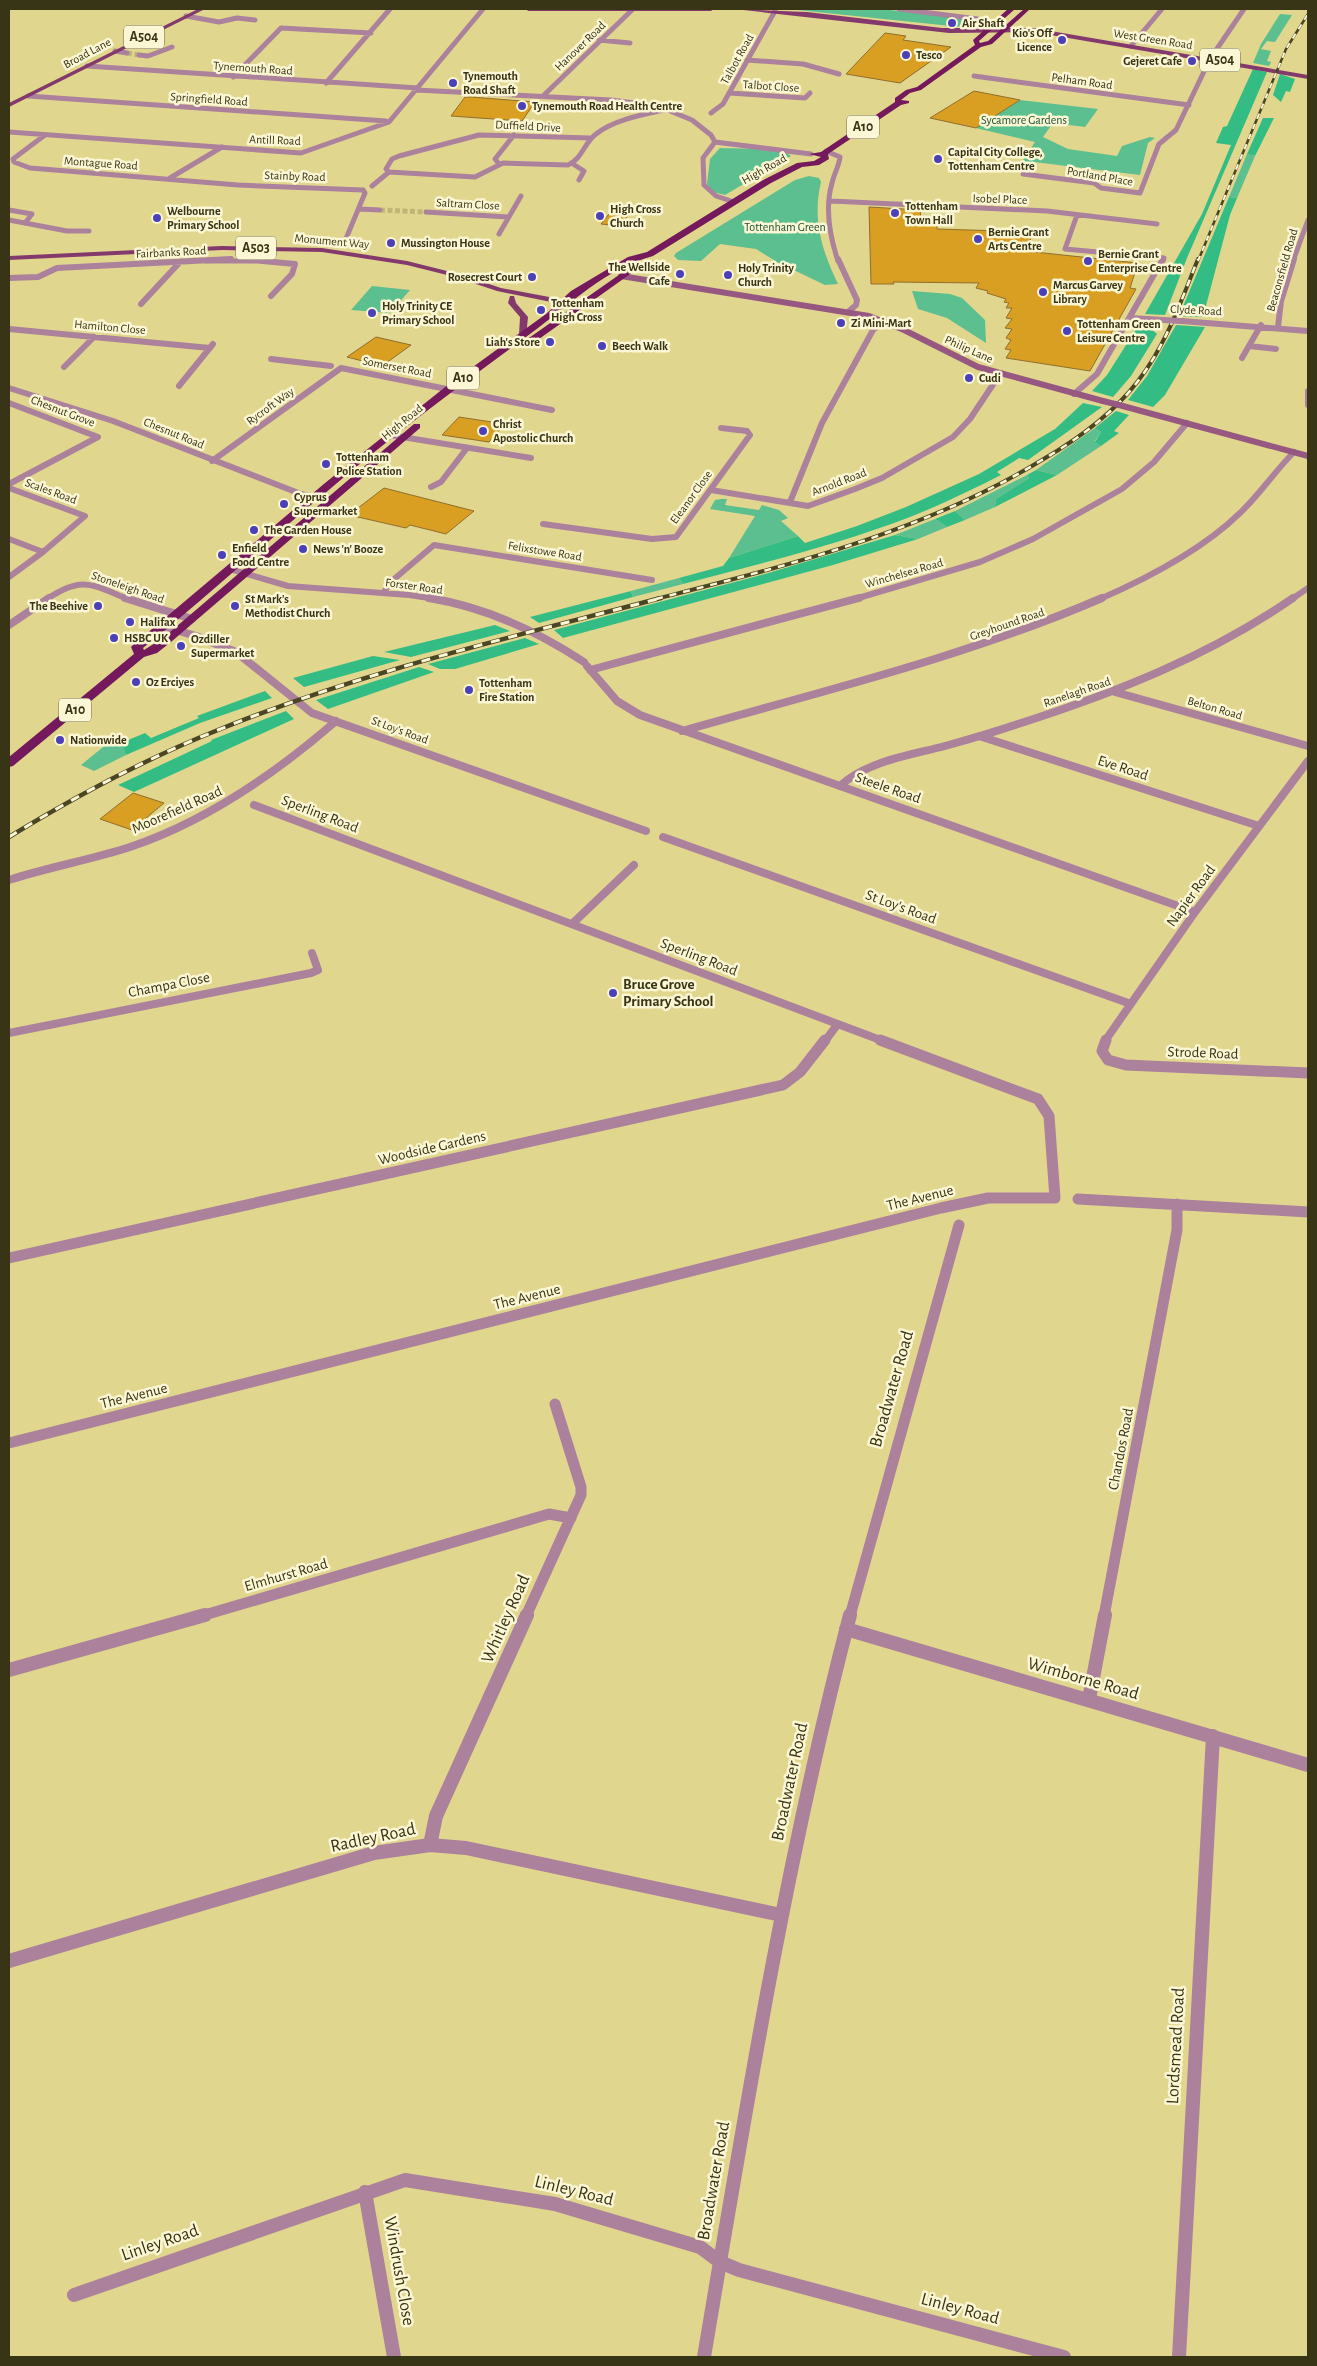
<svg xmlns="http://www.w3.org/2000/svg" width="1317" height="2366" font-family="'Alegreya Sans',sans-serif">
  <style>
    .green { fill: #5bbf8f }
    .forest { fill: #33bd84 }
    .building { fill: #d89f22; stroke: #906e2d }
    .lines { fill: none; stroke-linecap: round; stroke-linejoin: round }
    .street-tunnel { stroke: #bfb676; stroke-width: 5; stroke-dasharray: 5 2.5; stroke-linecap: butt }
    .street-far4 { stroke: #ac819c; stroke-width: 5 }
    .street-far3 { stroke: #ac819c; stroke-width: 6 }
    .street-far2 { stroke: #ac819c; stroke-width: 8 }
    .street-far1 { stroke: #ac819c; stroke-width: 11 }
    .street { stroke: #ac819c; stroke-width: 14 }
    .secondary { stroke: #965881; stroke-width: 6 }
    .primary { fill: #84396d; fill-rule: evenodd }
    .highway { fill: #74195c; fill-rule: evenodd }
    .rail-far2-casing { stroke: #4a4523; stroke-width: 2.5 }
    .rail-far1-casing { stroke: #4a4523; stroke-width: 4 }
    .rail-casing { stroke: #4a4523; stroke-width: 4.5 }
    .rail-far2 { stroke: #fbf6d3; stroke-width: 2; stroke-dasharray: 5.5; stroke-linecap: butt }
    .rail-far1 { stroke: #fbf6d3; stroke-width: 2.5; stroke-dasharray: 7; stroke-linecap: butt }
    .rail { stroke: #fbf6d3; stroke-width: 3; stroke-dasharray: 9; stroke-linecap: butt }
    .street-bridge { stroke: #ac819c; stroke-width: 6 }
    .secondary-bridge { stroke: #965881; stroke-width: 6 }
    .poi-dot { fill: #4b40b7; stroke: #fbf6d3; stroke-width: 2 }
    .labels { text-anchor: middle; dominant-baseline: central; stroke-width: 5; stroke-linejoin: round; paint-order: stroke }
    .far-poi-label { font-size: 12px; font-weight: bold; fill: #383416; stroke: #fbf6d3; text-anchor: start }
    .far-street-label { font-size: 12px; fill: #383416; stroke: #fbf6d3 }
    .far-park-label { font-size: 12px; fill: #1a4f37; stroke: #fbf6d3 }
    .shield { fill: #fbf6d3; stroke: #726e4f; stroke-width: 1 }
    .shield-label { font-size: 14px; font-weight: bold; fill: #383416 }
    .street-label { font-size: 15px; fill: #383416; stroke: #fbf6d3 }
    .poi-label { font-size: 15px; font-weight: bold; fill: #383416; stroke: #fbf6d3; text-anchor: start }
    .near-street-label { font-size: 18px; fill: #383416; stroke: #fbf6d3 }
  </style>
  <rect width="100%" height="100%" fill="#e1d68e"/>
  <!-- green -->
  <path class="green" d="M788,9H882L980,21L964,27L951,26Z
    M1280,14L1292,15L1275,42L1267,41L1261,49L1271,51L1267,61L1271,62L1269,66L1253,63L1261,44Z
    M1020,100L1098,109L1085,127L1053,123L1043,137L1068,149L1117,156L1122,146L1150,137L1155,138L1148,143L1140,175L1034,162L1029,170L1018,168L1035,142L976,128Z
    M720,148C735,149 781,147 791,156L725,195L713,192L707,184L710,159Z
    M1247,154L1255,156L1237,198L1229,197Z
    M809,176L819,178L821,182C812,219 822,251 838,284L825,285L777,262L756,249L720,244L701,261L678,260L674,256L676,253L795,180Z
    M372,286L410,290L390,313L351,310Z
    M912,291L950,294L962,298L985,320L986,343L947,318L918,309Z
    M1095,428L1101,432L1095,441L1101,446L1057,475L1036,470Z
    M1027,475L1029,478L996,499L995,507L965,520L955,511Z
    M721,499H727L725,505L759,510L762,505L779,510L788,518L781,521L798,536L729,558L755,516L710,509L715,500Z
    M935,519L947,527L918,539L895,535Z
    M679,578L683,584L633,597L631,591Z
    M113,739L121,743L126,755L94,771L81,765Z"/>
  <!-- forest -->
  <path class="forest" d="M1253,69L1267,72L1187,258L1165,315L1145,314L1202,214L1231,145L1216,143L1223,127L1227,126Z
    M1280,74L1295,79L1290,92L1286,91L1281,102L1273,95Z
    M1263,118H1274L1255,156L1247,154Z
    M1229,197L1237,198L1230,215L1203,317L1179,316Z
    M1140,323H1144L1157,334L1131,376L1113,397L1092,391L1107,375Z
    M1176,325L1205,327L1165,395L1153,407L1128,400L1147,376Z
    M1083,403L1102,407L1028,460L1019,458L997,472L1001,475C971,490 941,505 910,517C837,545 759,564 683,584L679,578L723,566L729,558L798,536L805,543L857,526L906,507L979,474L1055,429Z
    M1116,411L1129,415L1114,431L1119,433L1101,446L1095,442L1101,432L1095,428Z
    M1036,470L1057,475L995,507L996,499L1029,478L1027,475Z
    M955,511L965,520L947,527L935,519Z
    M895,535L918,539L833,565L563,638L554,630L765,574Z
    M631,591L633,597L539,623L530,617Z
    M495,625L510,631L411,657L384,652Z
    M525,638L539,644L455,669H440L428,664Z
    M373,656L400,660L304,687L293,678Z
    M419,667L434,672L328,709L316,700Z
    M265,691L272,698L200,723L126,755L121,743L145,733L151,738L199,718L197,716Z
    M286,711L294,719L134,792L118,785L212,741L211,740Z"/>
  <!-- building -->
  <path class="building" d="M885,33L906,36L903,40L951,47L900,83L846,74Z
    M974,91L1020,100L976,128L930,118Z
    M465,97H471L535,102L522,121L451,116Z
    M616,205L634,208L620,226L601,224Z
    M869,207L920,210L921,219H937V229L1034,232L1025,251L1138,263L1130,288L1136,289L1090,371L1006,358L1011,350L1005,349L1011,340L1006,338L1012,329L1005,328L1012,319L1006,318L1012,308H1006L1009,303L1004,302L1006,299L987,293L988,291L976,288L979,283L893,282L894,284H871Z
    M376,337L411,345L382,366L347,357Z
    M459,417L505,424L489,442L442,435Z
    M384,488L474,511L446,534L410,525L406,528L349,515Z
    M133,793L164,803L132,830L100,819Z"/>
  <g class="lines">
    <!-- street-tunnel -->
    <path class="street-tunnel" d="M127,53L139,55
      M380,210L426,212"/>
    <!-- street-far4 -->
    <path class="street-far4" d="M899,9L978,19
      M186,16L219,22L237,18L255,20
      M599,40L630,43
      M1131,46L1162,9
      M115,51L127,53
      M139,55L148,56L172,47
      M747,60L803,64L839,74
      M87,66L418,88
      M974,76L1189,105
      M233,77L281,28L371,33
      M326,83L390,9
      M416,90L611,100L658,106L692,120L711,135L715,142
      M729,93L805,98L810,93
      M28,96L386,121
      M543,96L632,10
      M711,113L723,104L775,11
      M9,132L301,153L389,122L483,9
      M45,135L13,159L14,162L30,168L238,185L363,190
      M715,142L811,154
      M715,142L703,158L704,185L716,196L734,202
      M826,151L840,157C839,166 834,174 832,183C825,207 830,237 838,261
      M499,164L495,159L514,135
      M573,164L584,171L579,180
      M389,172L475,177L503,163L568,165C582,159 584,143 596,134C615,119 646,114 669,109
      M389,172L386,169L392,159L399,156L479,135L591,138
      M1023,174L1094,183L1101,188L1140,193L1159,144L1176,130L1210,59L1244,9
      M170,178L222,147
      M372,186L389,172
      M831,201L1047,211L1157,224
      M359,209L380,210
      M9,210L32,214L25,223
      M426,212L508,217
      M1077,215L1065,249L1164,258L1163,261
      M9,220L67,231H89
      M499,234L521,196
      M345,241L365,193L363,190
      M206,261H254
      M1293,261L1308,220"/>
    <!-- street-far3 -->
    <path class="street-far3" d="M239,259L295,264L292,274L271,296
      M838,259L857,300L856,305L848,312
      M9,278L38,277L57,268L231,259
      M141,304L180,262
      M1131,318L1163,320
      M1182,321L1308,331
      M1278,327L1281,301L1294,259
      M9,329L210,348
      M1249,346L1276,349
      M1242,358L1261,325
      M271,359L331,366
      M64,367L94,337
      M179,386L213,344
      M9,388L113,421L301,494L330,500
      M1308,391V405
      M1074,394L1097,374L1163,259
      M9,403L98,437L9,484
      M390,435L531,458
      M212,461L341,368L552,410
      M431,487L441,482L467,448
      M9,488L85,516L43,552L9,577
      M711,490L808,506L855,489L882,478L953,437L970,419L1000,374
      M790,502L822,423L873,330L884,321
      M543,524L652,539L676,537L750,435L747,431L721,428
      M9,539L43,552
      M230,569L288,586L409,595L436,599
      M383,593L393,580L434,545L652,580
      M47,599C83,575 92,585 128,599
      M855,599L980,562L1033,539L1122,489L1154,462L1187,423
      M1100,599C1148,578 1202,550 1240,513C1260,494 1275,471 1294,452
      M1292,599L1308,588"/>
    <!-- street-far2 -->
    <path class="street-far2" d="M125,598L192,619
      M429,598C485,607 537,631 584,662
      M9,625L49,598
      M162,626L196,636L236,652L312,713L646,831
      M587,666L617,701L640,715L1195,912
      M590,670L859,598
      M1115,692L1308,746
      M682,731C823,691 968,656 1102,598
      M979,736L1259,826
      M840,786C867,761 911,755 945,746C970,739 994,732 1018,724C1115,693 1209,656 1293,598
      M254,805L883,1041
      M663,837L1131,1004
      M9,880C49,867 90,860 130,847C207,821 275,774 336,721
      M572,924L634,865
      M9,1033L311,973L318,970L312,953
      M825,1041L837,1025
      M1105,1041L1195,912L1308,761"/>
    <!-- street-far1 -->
    <path class="street-far1" d="M1106,1040L1102,1051L1108,1060L1126,1065L1308,1073
      M1078,1199L1308,1212
      M9,1258L783,1085L800,1072L825,1040
      M9,1443L941,1208L988,1198H1055L1049,1116L1038,1099L880,1040
      M201,1616L549,1514L571,1518
      M526,1616L581,1495V1487L555,1404
      M850,1616L959,1225
      M1104,1616L1177,1230V1204"/>
    <!-- street -->
    <path class="street" d="M846,1629L1308,1765
      M9,1670L205,1615
      M1089,1699L1105,1615
      M430,1845L436,1816L527,1615
      M9,1961L374,1853L430,1845L466,1848L781,1915
      M365,2192L394,2357
      M74,2295L405,2180L555,2204L700,2247L720,2262L739,2270L1064,2357
      M704,2357C746,2108 786,1859 850,1615
      M1179,2357L1213,1736"/>
    <!-- secondary -->
    <path class="secondary" d="M621,276L869,316L904,330L978,367L1103,401
      M1119,405L1308,456"/>
    <!-- primary -->
    <path class="primary" d="M198,9H205L9,107V103Z
      M526,9H714L711,11H528Z
      M734,9L807,12L942,28H1033L1308,75V79L1033,32L949,33Z
      M222,246L322,248L407,261L459,274L501,288L560,299L582,308L578,310L556,303L497,291L455,277L407,265L322,252L222,250L9,260V256Z
      M510,296H514L516,303L528,317L526,337L519,335L520,317L508,303Z"/>
    <!-- highway -->
    <path class="highway" d="M1008,9H1015L979,41L980,43L988,41L1024,9H1030L992,44L981,47L921,90L910,93L901,100L909,101V103L901,105L828,154L829,159L819,165L802,167L771,183L653,256C604,269 570,305 530,334C462,384 394,434 330,489C267,541 207,597 143,648L144,650L163,638L414,424H420V428L171,642L157,653L144,657L13,766L9,767V757L134,654L131,647L133,645L325,483L444,388L546,314L571,291L628,257L647,252L765,179L797,163L814,161L821,157L809,154L821,152L895,102V98L906,90L917,87L975,45L973,40Z
      M626,270L633,272L532,344H526V340Z"/>
    <defs>
      <path id="rail-far2" d="M1198,261L1286,49L1308,14"/>
      <path id="rail-far1" d="M656,599C789,565 924,532 1042,460C1078,439 1113,414 1138,381C1166,345 1181,301 1198,259"/>
      <path id="rail" d="M9,837C76,796 145,759 218,730C361,672 512,637 661,598"/>
    </defs>
    <!-- rail-far2 casing -->
    <use href="#rail-far2" class="rail-far2-casing"/>
    <!-- rail-far1 casing -->
    <use href="#rail-far1" class="rail-far1-casing"/>
    <!-- rail casing -->
    <use href="#rail" class="rail-casing"/>
    <!-- rail-far2 -->
    <use href="#rail-far2" class="rail-far2"/>
    <!-- rail-far1 -->
    <use href="#rail-far1" class="rail-far1"/>
    <!-- rail -->
    <use href="#rail" class="rail"/>
    <!-- street-bridge -->
    <path class="street-bridge" d="M1163,320L1182,321"/>
    <!-- secondary-bridge -->
    <path class="secondary-bridge" d="M1103,401L1119,405"/>
  </g>
  <!-- markers -->
  <g class="poi-dot">
    <circle cx="952" cy="23" r="5"/>
    <circle cx="1062" cy="40" r="5"/>
    <circle cx="906" cy="55" r="5"/>
    <circle cx="1192" cy="61" r="5"/>
    <circle cx="453" cy="83" r="5"/>
    <circle cx="522" cy="106" r="5"/>
    <circle cx="938" cy="159" r="5"/>
    <circle cx="895" cy="213" r="5"/>
    <circle cx="600" cy="216" r="5"/>
    <circle cx="157" cy="218" r="5"/>
    <circle cx="978" cy="239" r="5"/>
    <circle cx="391" cy="243" r="5"/>
    <circle cx="1088" cy="261" r="5"/>
    <circle cx="680" cy="274" r="5"/>
    <circle cx="728" cy="275" r="5"/>
    <circle cx="532" cy="277" r="5"/>
    <circle cx="1043" cy="292" r="5"/>
    <circle cx="541" cy="310" r="5"/>
    <circle cx="372" cy="313" r="5"/>
    <circle cx="841" cy="323" r="5"/>
    <circle cx="1067" cy="331" r="5"/>
    <circle cx="550" cy="342" r="5"/>
    <circle cx="602" cy="346" r="5"/>
    <circle cx="969" cy="378" r="5"/>
    <circle cx="483" cy="431" r="5"/>
    <circle cx="326" cy="464" r="5"/>
    <circle cx="284" cy="504" r="5"/>
    <circle cx="254" cy="530" r="5"/>
    <circle cx="303" cy="549" r="5"/>
    <circle cx="222" cy="555" r="5"/>
    <circle cx="98" cy="606" r="5"/>
    <circle cx="235" cy="606" r="5"/>
    <circle cx="130" cy="622" r="5"/>
    <circle cx="114" cy="638" r="5"/>
    <circle cx="181" cy="646" r="5"/>
    <circle cx="136" cy="682" r="5"/>
    <circle cx="469" cy="690" r="5"/>
    <circle cx="60" cy="740" r="5"/>
    <circle cx="613" cy="993" r="5"/>
  </g>
  <g class="labels">
    <!-- far-poi labels -->
    <g class="far-poi-label">
      <text x="962" y="23">Air Shaft</text>
      <text x="1052" y="33" text-anchor="end">Kio's Off<tspan x="1052" dy="14">Licence</tspan></text>
      <text x="916" y="55">Tesco</text>
      <text x="1182" y="61" text-anchor="end">Gejeret Cafe</text>
      <text x="463" y="76">Tynemouth<tspan x="463" dy="14">Road Shaft</tspan></text>
      <text x="532" y="106">Tynemouth Road Health Centre</text>
      <text x="948" y="152">Capital City College,<tspan x="948" dy="14">Tottenham Centre</tspan></text>
      <text x="905" y="206">Tottenham<tspan x="905" dy="14">Town Hall</tspan></text>
      <text x="610" y="209">High Cross<tspan x="610" dy="14">Church</tspan></text>
      <text x="167" y="211">Welbourne<tspan x="167" dy="14">Primary School</tspan></text>
      <text x="988" y="232">Bernie Grant<tspan x="988" dy="14">Arts Centre</tspan></text>
      <text x="401" y="243">Mussington House</text>
      <text x="1098" y="254">Bernie Grant<tspan x="1098" dy="14">Enterprise Centre</tspan></text>
      <text x="670" y="267" text-anchor="end">The Wellside<tspan x="670" dy="14">Cafe</tspan></text>
      <text x="738" y="268">Holy Trinity<tspan x="738" dy="14">Church</tspan></text>
      <text x="522" y="277" text-anchor="end">Rosecrest Court</text>
      <text x="1053" y="285">Marcus Garvey<tspan x="1053" dy="14">Library</tspan></text>
      <text x="551" y="303">Tottenham<tspan x="551" dy="14">High Cross</tspan></text>
      <text x="382" y="306">Holy Trinity CE<tspan x="382" dy="14">Primary School</tspan></text>
      <text x="851" y="323">Zi Mini-Mart</text>
      <text x="1077" y="324">Tottenham Green<tspan x="1077" dy="14">Leisure Centre</tspan></text>
      <text x="540" y="342" text-anchor="end">Liah's Store</text>
      <text x="612" y="346">Beech Walk</text>
      <text x="979" y="378">Cudi</text>
      <text x="493" y="424">Christ<tspan x="493" dy="14">Apostolic Church</tspan></text>
      <text x="336" y="457">Tottenham<tspan x="336" dy="14">Police Station</tspan></text>
      <text x="294" y="497">Cyprus<tspan x="294" dy="14">Supermarket</tspan></text>
      <text x="264" y="530">The Garden House</text>
      <text x="232" y="548">Enfield<tspan x="232" dy="14">Food Centre</tspan></text>
      <text x="313" y="549">News 'n' Booze</text>
      <text x="245" y="599">St Mark's<tspan x="245" dy="14">Methodist Church</tspan></text>
      <text x="88" y="606" text-anchor="end">The Beehive</text>
      <text x="140" y="622">Halifax</text>
      <text x="124" y="638">HSBC UK</text>
      <text x="191" y="639">Ozdiller<tspan x="191" dy="14">Supermarket</tspan></text>
      <text x="146" y="682">Oz Erciyes</text>
      <text x="479" y="683">Tottenham<tspan x="479" dy="14">Fire Station</tspan></text>
      <text x="70" y="740">Nationwide</text>
    </g>
    <!-- far-street labels -->
    <g class="far-street-label">
      <text transform="translate(1153 39) rotate(9)">West Green Road</text>
      <text transform="translate(580 46) rotate(-44)">Hanover Road</text>
      <text transform="translate(87 53) rotate(-28)">Broad Lane</text>
      <text transform="translate(737 59) rotate(-61)">Talbot Road</text>
      <text transform="translate(253 68) rotate(4)">Tynemouth Road</text>
      <text transform="translate(1082 81) rotate(8)">Pelham Road</text>
      <text transform="translate(771 86) rotate(4)">Talbot Close</text>
      <text transform="translate(209 99) rotate(4)">Springfield Road</text>
      <text transform="translate(528 126) rotate(3)">Duffield Drive</text>
      <text transform="translate(275 140) rotate(2)">Antill Road</text>
      <text transform="translate(101 163) rotate(4)">Montague Road</text>
      <text transform="translate(764 169) rotate(-29)">High Road</text>
      <text transform="translate(295 176) rotate(2)">Stainby Road</text>
      <text transform="translate(1100 176) rotate(10)">Portland Place</text>
      <text transform="translate(1000 199) rotate(2)">Isobel Place</text>
      <text transform="translate(468 204) rotate(3)">Saltram Close</text>
      <text transform="translate(332 241) rotate(5)">Monument Way</text>
      <text transform="translate(171 252) rotate(-3)">Fairbanks Road</text>
      <text transform="translate(1282 270) rotate(-74)">Beaconsfield Road</text>
      <text transform="translate(1196 310) rotate(3)">Clyde Road</text>
      <text transform="translate(110 327) rotate(5)">Hamilton Close</text>
      <text transform="translate(969 349) rotate(24)">Philip Lane</text>
      <text transform="translate(397 367) rotate(11)">Somerset Road</text>
      <text transform="translate(270 406) rotate(-36)">Rycroft Way</text>
      <text transform="translate(63 411) rotate(21)">Chesnut Grove</text>
      <text transform="translate(402 422) rotate(-39)">High Road</text>
      <text transform="translate(174 433) rotate(22)">Chesnut Road</text>
      <text transform="translate(839 482) rotate(-21)">Arnold Road</text>
      <text transform="translate(51 491) rotate(20)">Scales Road</text>
      <text transform="translate(691 497) rotate(-54)">Eleanor Close</text>
      <text transform="translate(545 551) rotate(9)">Felixstowe Road</text>
      <text transform="translate(904 573) rotate(-16)">Winchelsea Road</text>
      <text transform="translate(414 586) rotate(8)">Forster Road</text>
      <text transform="translate(128 587) rotate(19)">Stoneleigh Road</text>
      <text transform="translate(1007 624) rotate(-19)">Greyhound Road</text>
      <text transform="translate(1077 692) rotate(-19)">Ranelagh Road</text>
      <text transform="translate(1215 708) rotate(16)">Belton Road</text>
      <text transform="translate(400 730) rotate(20)">St Loy's Road</text>
    </g>
    <!-- far-park labels -->
    <g class="far-park-label">
      <text x="1024" y="120">Sycamore Gardens</text>
      <text x="785" y="227">Tottenham Green</text>
    </g>
    <!-- shield labels -->
    <g class="shield">
      <rect x="124" y="25.5" width="40" height="23" rx="4"/>
      <rect x="1200" y="48.5" width="40" height="23" rx="4"/>
      <rect x="847" y="115.5" width="32" height="23" rx="4"/>
      <rect x="236" y="236.5" width="40" height="23" rx="4"/>
      <rect x="447" y="366.5" width="32" height="23" rx="4"/>
      <rect x="59" y="698.5" width="32" height="23" rx="4"/>
    </g>
    <g class="shield-label">
      <text x="144" y="37">A504</text>
      <text x="1220" y="60">A504</text>
      <text x="863" y="127">A10</text>
      <text x="256" y="248">A503</text>
      <text x="463" y="378">A10</text>
      <text x="75" y="710">A10</text>
    </g>
    <!-- street labels -->
    <g class="street-label">
      <text transform="translate(1123 768) rotate(18)">Eve Road</text>
      <text transform="translate(888 788) rotate(19)">Steele Road</text>
      <text transform="translate(177 810) rotate(-24)">Moorefield Road</text>
      <text transform="translate(320 814) rotate(21)">Sperling Road</text>
      <text transform="translate(1191 896) rotate(-54)">Napier Road</text>
      <text transform="translate(901 907) rotate(20)">St Loy's Road</text>
      <text transform="translate(699 957) rotate(21)">Sperling Road</text>
      <text transform="translate(169 985) rotate(-11)">Champa Close</text>
      <text transform="translate(1203 1053) rotate(2)">Strode Road</text>
      <text transform="translate(432 1148) rotate(-13)">Woodside Gardens</text>
      <text transform="translate(920 1198) rotate(-14)">The Avenue</text>
      <text transform="translate(527 1297) rotate(-14)">The Avenue</text>
      <text transform="translate(134 1396) rotate(-14)">The Avenue</text>
      <text transform="translate(1121 1449) rotate(-79)">Chandos Road</text>
      <text transform="translate(286 1575) rotate(-16)">Elmhurst Road</text>
    </g>
    <!-- poi labels -->
    <g class="poi-label">
      <text x="623" y="984">Bruce Grove<tspan x="623" dy="17">Primary School</tspan></text>
    </g>
    <!-- near-street labels -->
    <g class="near-street-label">
      <text transform="translate(892 1389) rotate(-74)">Broadwater Road</text>
      <text transform="translate(506 1619) rotate(-66)">Whitley Road</text>
      <text transform="translate(1083 1679) rotate(16)">Wimborne Road</text>
      <text transform="translate(790 1782) rotate(-78)">Broadwater Road</text>
      <text transform="translate(373 1838) rotate(-12)">Radley Road</text>
      <text transform="translate(1176 2046) rotate(-87)">Lordsmead Road</text>
      <text transform="translate(714 2181) rotate(-80)">Broadwater Road</text>
      <text transform="translate(574 2191) rotate(14)">Linley Road</text>
      <text transform="translate(160 2243) rotate(-19)">Linley Road</text>
      <text transform="translate(399 2271) rotate(80)">Windrush Close</text>
      <text transform="translate(960 2309) rotate(15)">Linley Road</text>
    </g>
  </g>
  <!-- border -->
  <rect width="1317" height="2366" fill="none" stroke="#383416" stroke-width="20"/>
</svg>
